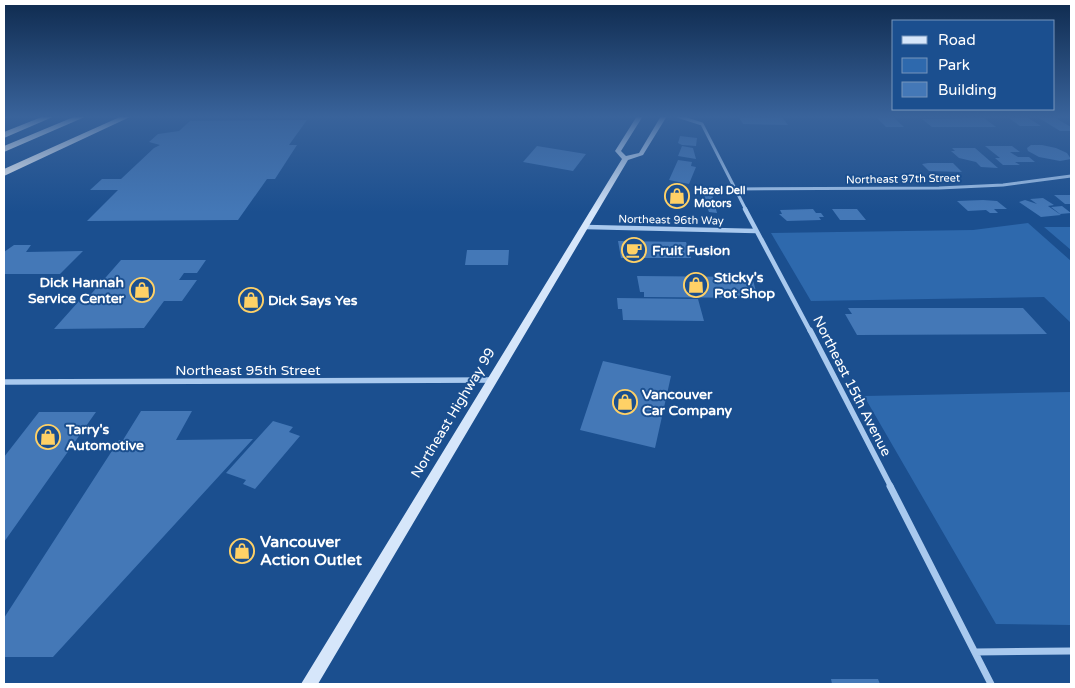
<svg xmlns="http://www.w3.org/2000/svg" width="1075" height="688" font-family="'Varela Round',sans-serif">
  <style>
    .green { fill: #2e69ad }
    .building { fill: #4478b7 }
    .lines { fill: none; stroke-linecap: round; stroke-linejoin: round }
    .street-far3 { stroke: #a9c9ee; stroke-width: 3 }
    .street-far2 { stroke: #a9c9ee; stroke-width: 4.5 }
    .street-far1 { stroke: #a9c9ee; stroke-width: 5.5 }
    .street { stroke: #a9c9ee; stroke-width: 7 }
    .secondary { fill: #d6e6fa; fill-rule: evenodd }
    .highway { fill: #fff; fill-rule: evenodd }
    .labels { text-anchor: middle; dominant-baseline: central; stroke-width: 4; stroke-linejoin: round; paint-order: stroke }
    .far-street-label { font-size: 11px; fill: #fff; stroke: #1b4f8f }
    .far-poi-label { font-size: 11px; font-weight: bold; fill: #fff; stroke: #1b4f8f; text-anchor: start }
    .poi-label { font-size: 14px; font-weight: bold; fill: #fff; stroke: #1b4f8f; text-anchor: start }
    .street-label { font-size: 14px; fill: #fff; stroke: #1b4f8f }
    .near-poi-label { font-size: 16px; font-weight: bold; fill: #fff; stroke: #1b4f8f; text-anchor: start }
  </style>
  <rect width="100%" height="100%" fill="#1b4f8f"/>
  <!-- green -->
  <path class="green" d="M1028,223L1071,261V323L1044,297L811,301L771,233L973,230Z
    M1044,227H1071V250Z
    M1071,392V625L996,624L864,396Z"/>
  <!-- building -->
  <path class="building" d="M738,116H781L788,125L743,124Z
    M875,116H892L904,127H886Z
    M1006,116H1025L1041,126H1020Z
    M1036,116H1052L1071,127V131H1060Z
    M984,118L996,127H932L922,119Z
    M307,120L289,145H297L275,179H267L238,220L87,221L118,190H90L102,179H121L154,148L160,145L149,142L158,134L179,131L190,121Z
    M680,136L697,138L696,146L682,145L678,143Z
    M1031,145H1042L1056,148L1067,153L1071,159L1060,161L1039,157L1028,151L1027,148Z
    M537,146L586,154L573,171L523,162Z
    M682,146L693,148L696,159L678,156Z
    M985,146H1012L1020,152H1010L1013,154L1018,157H1029L1035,162H1015L1020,165H1003L995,158H1000Z
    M952,148H975L998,168L981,167L976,162L959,158L951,151H955Z
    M678,160L692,162L691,166L696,167L689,184L669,180Z
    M928,163H953L962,172L929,171L922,164Z
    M704,194H712L717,213L709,212L707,207H700L699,202H706Z
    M1054,195H1071V204H1065Z
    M1043,198L1054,205L1048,206L1061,215L1041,217L1019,202L1025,200L1037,204L1030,199Z
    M983,200L997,201L1007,209H994L998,213H990L986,210L968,211L957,201Z
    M1062,206L1071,213L1060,214L1051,207Z
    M813,209L816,213H821L824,217H819L821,220L787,221L779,214H782L780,210Z
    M832,209H857L866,220H840Z
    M618,241L686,242L691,258H621Z
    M14,245H31L26,252L83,251L60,274H4V252Z
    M467,250H509L508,265H465Z
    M121,260H206L197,273H184L179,280H197L182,301H164L144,328L54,329L79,301H85Z
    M637,276L752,277L758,298L644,297V292H640Z
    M617,298L698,299L704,321L623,320L622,309H618Z
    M848,308H1023L1047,334L857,335L845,314H852Z
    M603,361L671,376L655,448L580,430Z
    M141,411H192L176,440L253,439L53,657H4V618L119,440H123Z
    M39,412H96L4,542V457Z
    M273,421L293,427L289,432L300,436L255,489L243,484L246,480L226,473Z
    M831,679H878L880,684H832Z"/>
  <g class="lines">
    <!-- street-far3 -->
    <path class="street-far3" d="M677,116L702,124L746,210
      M735,189L939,188L1003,185L1071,176"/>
    <!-- street-far2 -->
    <path class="street-far2" d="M745,209L810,331
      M586,227L756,231"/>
    <!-- street-far1 -->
    <path class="street-far1" d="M810,330L891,487
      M4,382L492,380"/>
    <!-- street -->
    <path class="street" d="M890,486L991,684
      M975,652L1071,651"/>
    <!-- secondary -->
    <path class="secondary" d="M637,116H643L621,151L626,156L639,153L661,116H667L643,155L628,160L318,684H301L622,159L615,151Z"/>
    <!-- highway -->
    <path class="highway" d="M4,116H9L4,119Z
      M44,116H55L4,138V132Z
      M76,116H87L4,152V146Z
      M122,116H132L4,176V169Z"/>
  </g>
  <!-- sky -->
  <linearGradient id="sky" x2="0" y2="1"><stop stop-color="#0f2b4f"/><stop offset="0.55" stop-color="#39639b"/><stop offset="1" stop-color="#39639b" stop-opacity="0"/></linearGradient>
  <rect width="1075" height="212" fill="url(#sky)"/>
  <!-- icons -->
  <defs>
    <symbol id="shop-ring" viewBox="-11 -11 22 22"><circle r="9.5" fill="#1b4f8f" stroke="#ffd166" stroke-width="1.5"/><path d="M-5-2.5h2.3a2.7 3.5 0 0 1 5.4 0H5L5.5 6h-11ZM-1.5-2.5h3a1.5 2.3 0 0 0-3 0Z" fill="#ffd166"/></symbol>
    <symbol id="cafe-ring" viewBox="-11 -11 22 22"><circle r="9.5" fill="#1b4f8f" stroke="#ffd166" stroke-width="1.5"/><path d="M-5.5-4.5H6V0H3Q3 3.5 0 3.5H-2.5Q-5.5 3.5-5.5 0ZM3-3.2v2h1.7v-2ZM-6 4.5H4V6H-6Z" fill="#ffd166"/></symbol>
  </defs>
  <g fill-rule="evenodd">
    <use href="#shop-ring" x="663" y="182" width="28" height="28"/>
    <use href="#cafe-ring" x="620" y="236" width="28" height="28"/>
    <use href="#shop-ring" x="682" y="271" width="28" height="28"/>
    <use href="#shop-ring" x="128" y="276" width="28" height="28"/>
    <use href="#shop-ring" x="237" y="286" width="28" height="28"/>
    <use href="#shop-ring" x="611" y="388" width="28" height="28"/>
    <use href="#shop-ring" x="34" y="423" width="28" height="28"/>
    <use href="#shop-ring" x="228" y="537" width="28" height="28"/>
  </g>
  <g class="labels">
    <!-- far-street labels -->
    <g class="far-street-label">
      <text transform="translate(903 179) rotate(-1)">Northeast 97th Street</text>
      <text transform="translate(671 220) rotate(1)">Northeast 96th Way</text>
    </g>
    <!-- far-poi labels -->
    <g class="far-poi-label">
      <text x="694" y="190">Hazel Dell<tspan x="694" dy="13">Motors</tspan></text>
    </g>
    <!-- poi labels -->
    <g class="poi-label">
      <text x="652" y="250">Fruit Fusion</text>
      <text x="714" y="277">Sticky's<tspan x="714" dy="16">Pot Shop</tspan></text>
      <text x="124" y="282" text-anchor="end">Dick Hannah<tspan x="124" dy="16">Service Center</tspan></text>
      <text x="268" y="300">Dick Says Yes</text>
      <text x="642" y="394">Vancouver<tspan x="642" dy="16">Car Company</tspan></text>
      <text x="66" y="429">Tarry's<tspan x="66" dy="16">Automotive</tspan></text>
    </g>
    <!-- street labels -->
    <g class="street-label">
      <text x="248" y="370">Northeast 95th Street</text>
      <text transform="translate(852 386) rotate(63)">Northeast 15th Avenue</text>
      <text transform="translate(453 413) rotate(-59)">Northeast Highway 99</text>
    </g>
    <!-- near-poi labels -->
    <g class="near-poi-label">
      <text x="260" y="542">Vancouver<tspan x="260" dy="18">Action Outlet</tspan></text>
    </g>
  </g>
  <!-- border -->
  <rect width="1075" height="688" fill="none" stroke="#ffffff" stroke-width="10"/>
  <!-- legend -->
  <rect x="892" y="20" width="162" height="90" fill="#1b4f8f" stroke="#7695bc"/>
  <rect x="902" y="36" width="25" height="8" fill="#d6e6fa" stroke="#7695bc"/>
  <text x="938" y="45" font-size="15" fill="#ffffff">Road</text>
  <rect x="902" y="58" width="25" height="15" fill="#2e69ad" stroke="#7695bc"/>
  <text x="938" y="70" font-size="15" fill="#ffffff">Park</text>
  <rect x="902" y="82" width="25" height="15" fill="#4478b7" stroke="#7695bc"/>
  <text x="938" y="95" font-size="15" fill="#ffffff">Building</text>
</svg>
